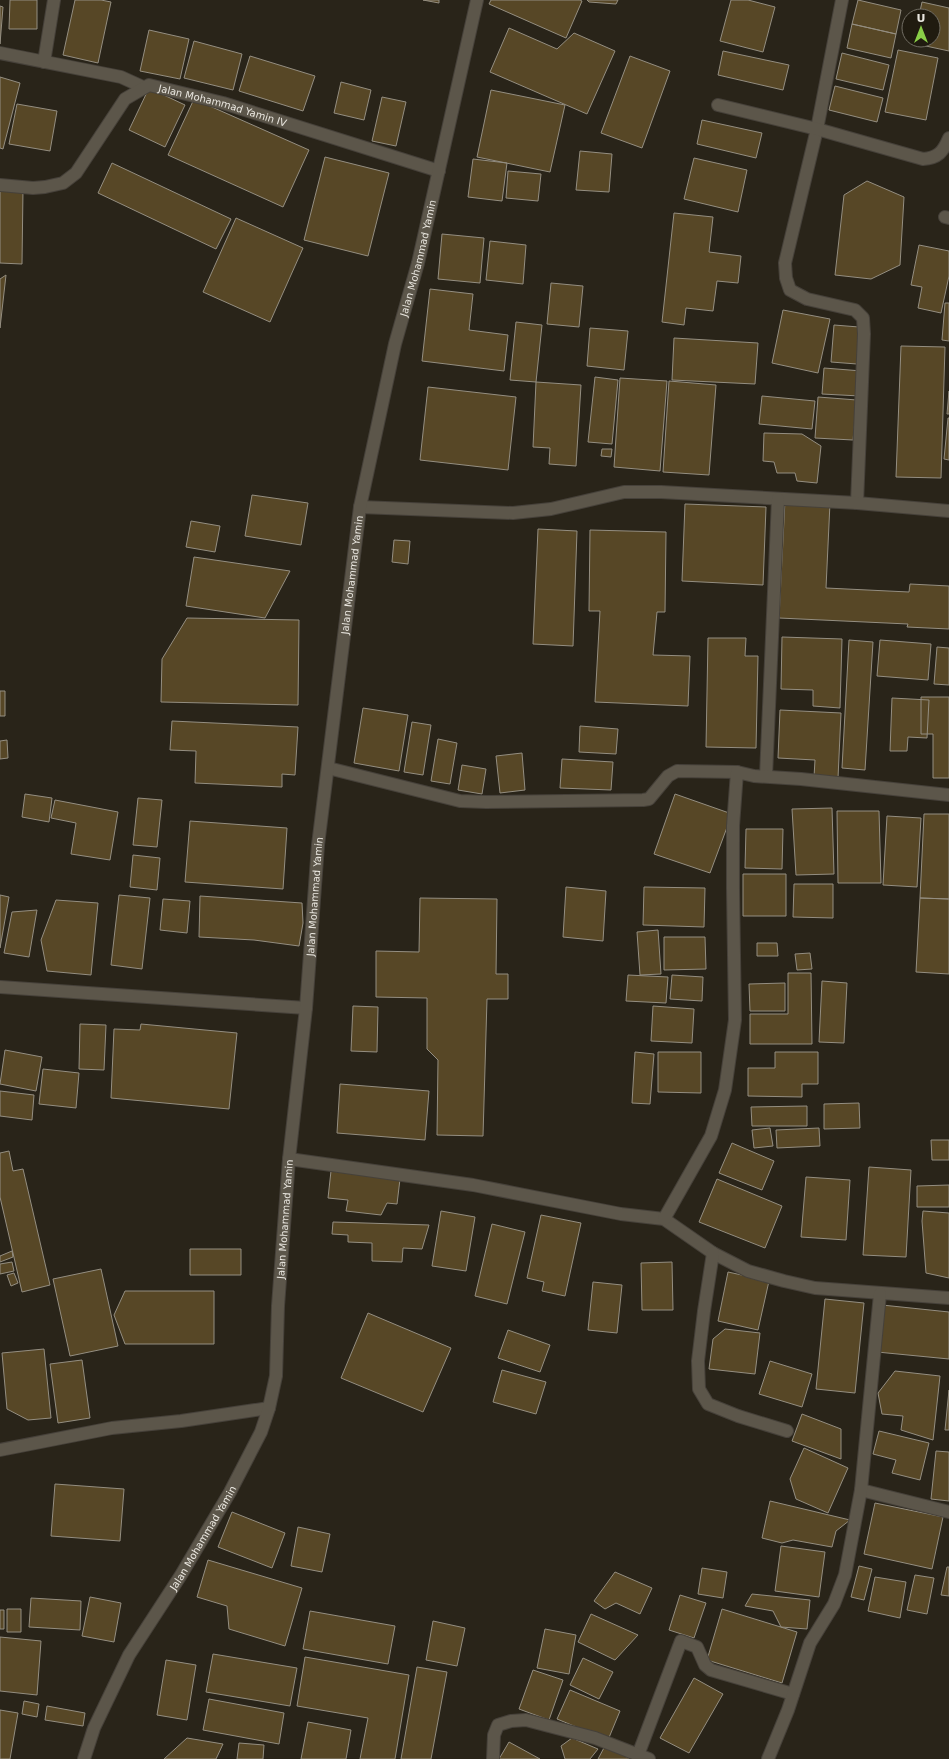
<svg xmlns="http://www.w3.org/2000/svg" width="949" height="1759" font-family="'DejaVu Sans',sans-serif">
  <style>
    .building { fill: #574726; stroke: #948e81 }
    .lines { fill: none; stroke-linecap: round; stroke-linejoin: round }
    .minor-casing { stroke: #46413a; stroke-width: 14 }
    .minor { stroke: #5c564a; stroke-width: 12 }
    .labels { text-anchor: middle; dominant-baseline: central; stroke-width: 3; stroke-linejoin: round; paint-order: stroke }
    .street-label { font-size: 10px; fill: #eae7e0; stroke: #201b10 }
  </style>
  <rect width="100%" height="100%" fill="#292419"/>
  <!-- building -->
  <path class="building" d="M10,0H37V29H9Z
    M75,0H101L111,2L98,63L63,55Z
    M423,0H439V3Z
    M491,0H580L582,1L566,38L489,4Z
    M587,0H618L616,4L589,2Z
    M731,0H748L775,7L763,52L720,41Z
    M858,0L901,10L896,34L852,24Z
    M922,2L949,8V51L912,43L913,40H933V16H919Z
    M0,6L3,7L0,44Z
    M852,24L896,34L891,58L847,48Z
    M509,28L557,49L574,33L615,51L587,114L490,72Z
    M149,30L189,39L180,79L140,71Z
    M194,41L242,54L233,90L184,78Z
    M898,50L938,58L926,120L885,112Z
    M723,51L789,65L783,90L718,75Z
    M842,53L889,65L883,90L836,79Z
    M250,56L315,76L303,111L239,91Z
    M630,56L670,71L642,148L601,133Z
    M0,77L20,83L3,149L0,148Z
    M341,82L371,90L364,120L334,113Z
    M835,86L883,98L877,122L829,110Z
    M149,88L185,105L165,147L129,130Z
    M491,90L565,105L550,172L477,157Z
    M382,97L406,102L396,146L372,141Z
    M194,99L309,150L283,207L168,155Z
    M17,104L57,111L50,151L9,144Z
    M702,120L762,133L756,158L697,144Z
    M580,151L612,154L609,192L576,190Z
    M325,157L389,173L368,256L304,240Z
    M694,158L747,170L738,212L684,199Z
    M473,159L507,163L502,201L468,197Z
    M112,163L231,219L216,249L98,193Z
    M508,171L541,174L538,201L506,198Z
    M867,181L904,197L900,265L871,279L835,275L844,195Z
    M0,188L23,189L22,264L0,263Z
    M674,213L713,217L709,252L741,256L738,283L717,281L713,311L686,308L684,325L662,322Z
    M236,218L303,248L270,322L203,292Z
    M442,234L484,238L480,283L438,279Z
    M490,241L526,245L523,284L486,280Z
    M919,245L949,251V276L941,313L918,308L922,287L911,285Z
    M6,275L0,328V279Z
    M551,283L583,286L579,327L547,324Z
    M430,289L473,294L469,330L508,335L504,371L422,361Z
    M945,303H949V341L942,340Z
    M783,310L830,319L818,373L772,363Z
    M516,322L542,325L536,382L510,380Z
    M834,325L859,327L857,364L831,362Z
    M590,328L628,331L624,370L587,366Z
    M674,338L758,343L755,384L672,380Z
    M901,346L945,347L941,478L896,477Z
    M824,368L862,371L860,396L822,394Z
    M595,377L618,380L612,444L588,442Z
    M620,378L667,381L660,471L614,467Z
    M669,381L716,385L709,475L663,472Z
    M536,382L581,385L576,466L549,464L550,448L533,447Z
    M428,387L516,397L508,470L420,460Z
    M949,391V414H947Z
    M762,396L815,401L812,429L759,424Z
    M818,397L857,400L853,440L815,438Z
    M948,418H949V460L944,459Z
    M764,433L802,434L821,446L817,483L797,481L795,473H777L774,462L763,461Z
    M602,449H612L611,457L601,456Z
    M252,495L308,503L301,545L245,536Z
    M785,500L830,503L826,588L909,592L910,584L949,586V629L907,627L908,624L779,618Z
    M685,504L766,507L763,585L682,581Z
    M191,521L220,526L215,552L186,547Z
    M538,529L577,531L573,646L533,644Z
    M590,530L666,532L665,612H657L653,655L690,656L688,706L595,702L600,611H589Z
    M394,540L410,541L408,564L392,562Z
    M194,557L290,571L265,618L186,606Z
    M187,618L299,620L298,705L161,702L162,659Z
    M782,637L842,639L840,708L813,706V690L781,689Z
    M708,638H746L745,656H758L756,748L706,747Z
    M849,640L873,642L865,770L842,768Z
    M880,640L931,644L928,680L877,676Z
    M937,647L949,648V685L934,684Z
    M0,691H5V716H0Z
    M921,697H949V778H933V734H921Z
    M892,698L929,700L927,738L908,737L907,751H890Z
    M363,708L408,715L399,771L354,763Z
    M780,710L841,713L838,778L814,777L815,760L778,758Z
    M172,721L298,727L295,775L282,774V787L195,783L196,751L170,750Z
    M412,722L431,725L423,775L404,772Z
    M580,726L618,729L616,754L579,752Z
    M438,739L457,743L450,784L431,781Z
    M7,740L8,758L0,759V741Z
    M522,753L525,790L500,793L496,756Z
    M562,759L613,762L611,790L560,788Z
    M462,765L486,769L482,794L458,790Z
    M25,794L52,798L49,822L22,817Z
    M675,794L732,814L710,873L654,854Z
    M138,798L162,800L157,847L133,845Z
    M55,800L118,812L110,860L71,854L76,823L51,818Z
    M832,808L834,874L796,875L792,809Z
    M837,811H879L881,883H838Z
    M924,814H949V899L920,898Z
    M887,816L921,818L917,887L883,885Z
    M190,821L287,828L283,889L185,882Z
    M746,829H783L782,869L745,868Z
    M133,855L160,858L157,890L130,887Z
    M743,874H786V916H743Z
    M794,884H833V918L793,917Z
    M566,887L606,891L603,941L563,937Z
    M644,887L705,888L704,927L643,925Z
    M0,895L9,897L0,948Z
    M119,895L150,898L142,969L111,965Z
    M200,896L302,903L303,923L299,946L254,940L199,937Z
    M420,898L497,899L496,974H508V999H487L483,1136L437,1135L438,1060L427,1049V998L376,997V951L419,952Z
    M920,898L949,899V974L916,972Z
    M163,899L190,901L187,933L160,930Z
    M56,900L98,903L91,975L47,971L41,940Z
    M37,910L29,957L4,953L12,912Z
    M658,930L661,974L640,975L637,932Z
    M664,937H705L706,969L664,970Z
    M757,943H777L778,956H757Z
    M810,953L812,969L797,970L795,954Z
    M788,973H811L812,1044H750V1014H788Z
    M628,975L668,977L666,1003L626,1001Z
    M672,975L703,977L702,1001L670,999Z
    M822,981L847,983L844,1043L819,1042Z
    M785,983V1011H750L749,984Z
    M353,1006L378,1007L377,1052L351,1051Z
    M653,1006L694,1009L692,1043L651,1041Z
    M80,1024L106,1025L104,1070L79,1069Z
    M141,1024L237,1033L229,1109L111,1098L114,1029L140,1030Z
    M5,1050L42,1057L36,1091L0,1084Z
    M635,1052L654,1054L650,1104L632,1103Z
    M658,1052H701V1093L658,1092Z
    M775,1052H818V1084H802V1097L748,1096V1068H775Z
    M43,1069L79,1073L76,1108L39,1104Z
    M340,1084L429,1091L425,1140L337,1133Z
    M0,1091L34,1095L32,1120L0,1116Z
    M859,1103L860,1128L824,1129V1104Z
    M807,1106V1126H752L751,1107Z
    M770,1128L773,1146L754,1148L752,1130Z
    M819,1128L820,1146L777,1148L776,1130Z
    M931,1140H949V1160H932Z
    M732,1143L774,1161L762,1190L719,1173Z
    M9,1151L13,1171L23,1169L50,1285L22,1292L0,1197V1153Z
    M869,1167L911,1170L906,1257L863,1255Z
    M331,1171L400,1179L397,1204L387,1203L381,1215L346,1211L348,1200L328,1198Z
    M806,1177L850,1180L846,1240L801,1237Z
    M717,1179L782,1206L765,1248L699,1222Z
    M949,1185V1207H917V1186Z
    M441,1211L475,1217L466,1271L432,1266Z
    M923,1211L949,1213V1278L926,1273L922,1221Z
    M541,1215L581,1223L565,1296L542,1291L544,1282L527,1278Z
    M333,1222L429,1225L422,1249L403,1248L402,1262L372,1261V1243L348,1242V1235L332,1234Z
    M492,1224L525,1232L507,1304L475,1296Z
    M190,1249H241V1275H190Z
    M12,1251L13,1257L0,1262V1256Z
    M12,1262L14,1271L0,1274V1264Z
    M672,1262L673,1310H642L641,1263Z
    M101,1269L118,1346L70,1356L53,1279Z
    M728,1272L769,1281L758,1330L718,1321Z
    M14,1273L18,1283L11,1286L7,1275Z
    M593,1282L622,1285L617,1333L588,1330Z
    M125,1291H214V1344H125L114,1315Z
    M825,1299L864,1303L855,1393L816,1389Z
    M882,1305L949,1312V1359L877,1352Z
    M368,1313L451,1348L423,1412L341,1378Z
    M725,1329L760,1333L755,1374L709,1369L713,1339Z
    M508,1330L550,1345L540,1372L498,1358Z
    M44,1349L51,1418L28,1420L7,1409L2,1353Z
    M82,1360L90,1418L58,1423L50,1364Z
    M770,1361L812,1374L802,1407L759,1394Z
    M502,1370L546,1382L536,1414L493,1402Z
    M895,1371L940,1376L933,1440L901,1430L903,1416L882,1414L878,1393Z
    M949,1390V1430H945Z
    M802,1414L841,1429V1459L792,1441Z
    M879,1431L929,1443L920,1480L892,1473L896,1460L873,1454Z
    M804,1448L848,1468L828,1513L796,1499L790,1479Z
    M936,1451L949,1452V1501L931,1499Z
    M55,1484L124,1489L120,1541L51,1536Z
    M770,1501L850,1520L836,1531L832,1547L793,1540L782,1543L762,1538Z
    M875,1503L943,1517L932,1569L864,1554Z
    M232,1512L285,1533L272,1568L218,1547Z
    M298,1527L330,1534L322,1572L291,1566Z
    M781,1546L825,1552L819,1597L775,1591Z
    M208,1560L302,1588L285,1646L229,1629L227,1606L197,1597Z
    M859,1566L872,1569L864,1600L851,1597Z
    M947,1567H949V1596L941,1595Z
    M702,1568L727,1572L723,1598L698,1594Z
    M615,1572L652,1588L640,1614L616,1603L605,1609L594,1601Z
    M915,1575L934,1578L927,1614L907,1610Z
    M875,1577L906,1582L900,1618L868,1611Z
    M752,1594L810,1600L807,1629L781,1627L773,1611L745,1606Z
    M680,1595L706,1603L694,1638L669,1630Z
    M90,1597L121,1603L114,1642L82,1636Z
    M31,1598L81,1601L80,1630L29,1627Z
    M7,1609H21V1632H7Z
    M722,1609L797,1632L782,1683L707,1660Z
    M0,1610H4V1629H0Z
    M310,1611L395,1626L388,1664L303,1649Z
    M591,1614L638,1635L615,1660L578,1642Z
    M433,1621L465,1628L457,1666L426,1660Z
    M545,1629L576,1635L569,1674L537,1668Z
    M0,1637L41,1641L37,1695L0,1691Z
    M213,1654L297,1668L290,1706L206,1692Z
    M305,1657L409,1675L395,1759H360L368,1718L297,1706Z
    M583,1658L613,1672L599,1699L570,1685Z
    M166,1660L196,1665L187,1720L157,1715Z
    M417,1667L447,1672L431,1759H401Z
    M533,1670L563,1680L549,1720L519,1709Z
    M694,1678L723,1694L689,1753L660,1738Z
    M570,1690L620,1711L608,1740L557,1719Z
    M209,1699L284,1713L279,1744L203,1730Z
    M24,1701L39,1704L37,1717L22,1714Z
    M47,1706L85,1713L83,1726L45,1720Z
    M0,1710L18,1713L10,1759H0Z
    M308,1722L351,1730L346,1759H301Z
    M187,1738L223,1744L216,1759H164Z
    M572,1738L598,1749L590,1759H565L561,1746Z
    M509,1742L540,1759H499Z
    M239,1743L264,1745L263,1759H237Z
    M606,1744L630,1759H598Z"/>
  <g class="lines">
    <defs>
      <g id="minor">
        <path d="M842,0L817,129L785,263L786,278L790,290L807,299L855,310L863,318L864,334L857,503"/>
        <path d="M0,53L121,77L143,87"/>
        <path d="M44,62L54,0"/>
        <path d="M718,105L817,129L923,159C938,158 943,152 949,138"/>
        <path id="s1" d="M0,185L33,188L45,187L63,183L76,173L125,99L149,85L223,103L439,171"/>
        <path d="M945,217L949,218"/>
        <path d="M360,507L513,513L551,509L624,492H661L857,503L949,511"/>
        <path d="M328,768L460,801L486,802L643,800L649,799L668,776L677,771L737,772"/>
        <path d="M766,776L778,499"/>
        <path d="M0,987L306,1008"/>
        <path d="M289,1159L473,1185L621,1214L664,1219L713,1253L748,1271L784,1281L815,1288L949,1298"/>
        <path d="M664,1219L711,1136L725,1090L735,1020L733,889V826L737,772L754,776L801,779L949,795"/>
        <path d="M713,1253L704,1311L698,1361L699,1389L708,1404L738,1416L787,1431"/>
        <path d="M0,1450L112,1428L181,1421L269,1408"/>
        <path d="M861,1490L949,1512"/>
        <path d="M638,1755L681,1641L697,1647L705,1665L711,1670L793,1694"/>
        <path id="s2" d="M84,1759L94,1728L129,1655L181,1575L230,1492L261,1432L269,1408L276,1376L278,1306L289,1159L306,1008L318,845L360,507L395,344L418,263L477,0"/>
        <path d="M493,1759L494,1735L498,1725L511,1721L526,1720L595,1738L649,1759"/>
        <path d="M768,1759L788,1710L810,1643L834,1604L845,1575L861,1490L880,1294"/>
      </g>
    </defs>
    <!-- minor casing -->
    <use href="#minor" class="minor-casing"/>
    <!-- minor -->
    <use href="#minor" class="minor"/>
  </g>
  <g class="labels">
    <!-- street labels -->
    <g class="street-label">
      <text stroke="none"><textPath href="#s1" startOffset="273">Jalan Mohammad Yamin IV</textPath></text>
      <text stroke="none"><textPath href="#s2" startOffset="1560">Jalan Mohammad Yamin</textPath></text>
      <text stroke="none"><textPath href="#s2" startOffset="1236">Jalan Mohammad Yamin</textPath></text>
      <text stroke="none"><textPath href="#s2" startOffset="912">Jalan Mohammad Yamin</textPath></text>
      <text stroke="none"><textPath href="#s2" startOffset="588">Jalan Mohammad Yamin</textPath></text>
      <text stroke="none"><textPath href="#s2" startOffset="252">Jalan Mohammad Yamin</textPath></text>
    </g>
  </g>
  <!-- north arrow -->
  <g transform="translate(921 28)"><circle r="19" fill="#201b10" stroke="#716d63"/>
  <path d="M0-3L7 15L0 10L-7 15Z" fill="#8ace47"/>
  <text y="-6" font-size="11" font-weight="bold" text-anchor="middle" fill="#eae7e0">U</text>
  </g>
</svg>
